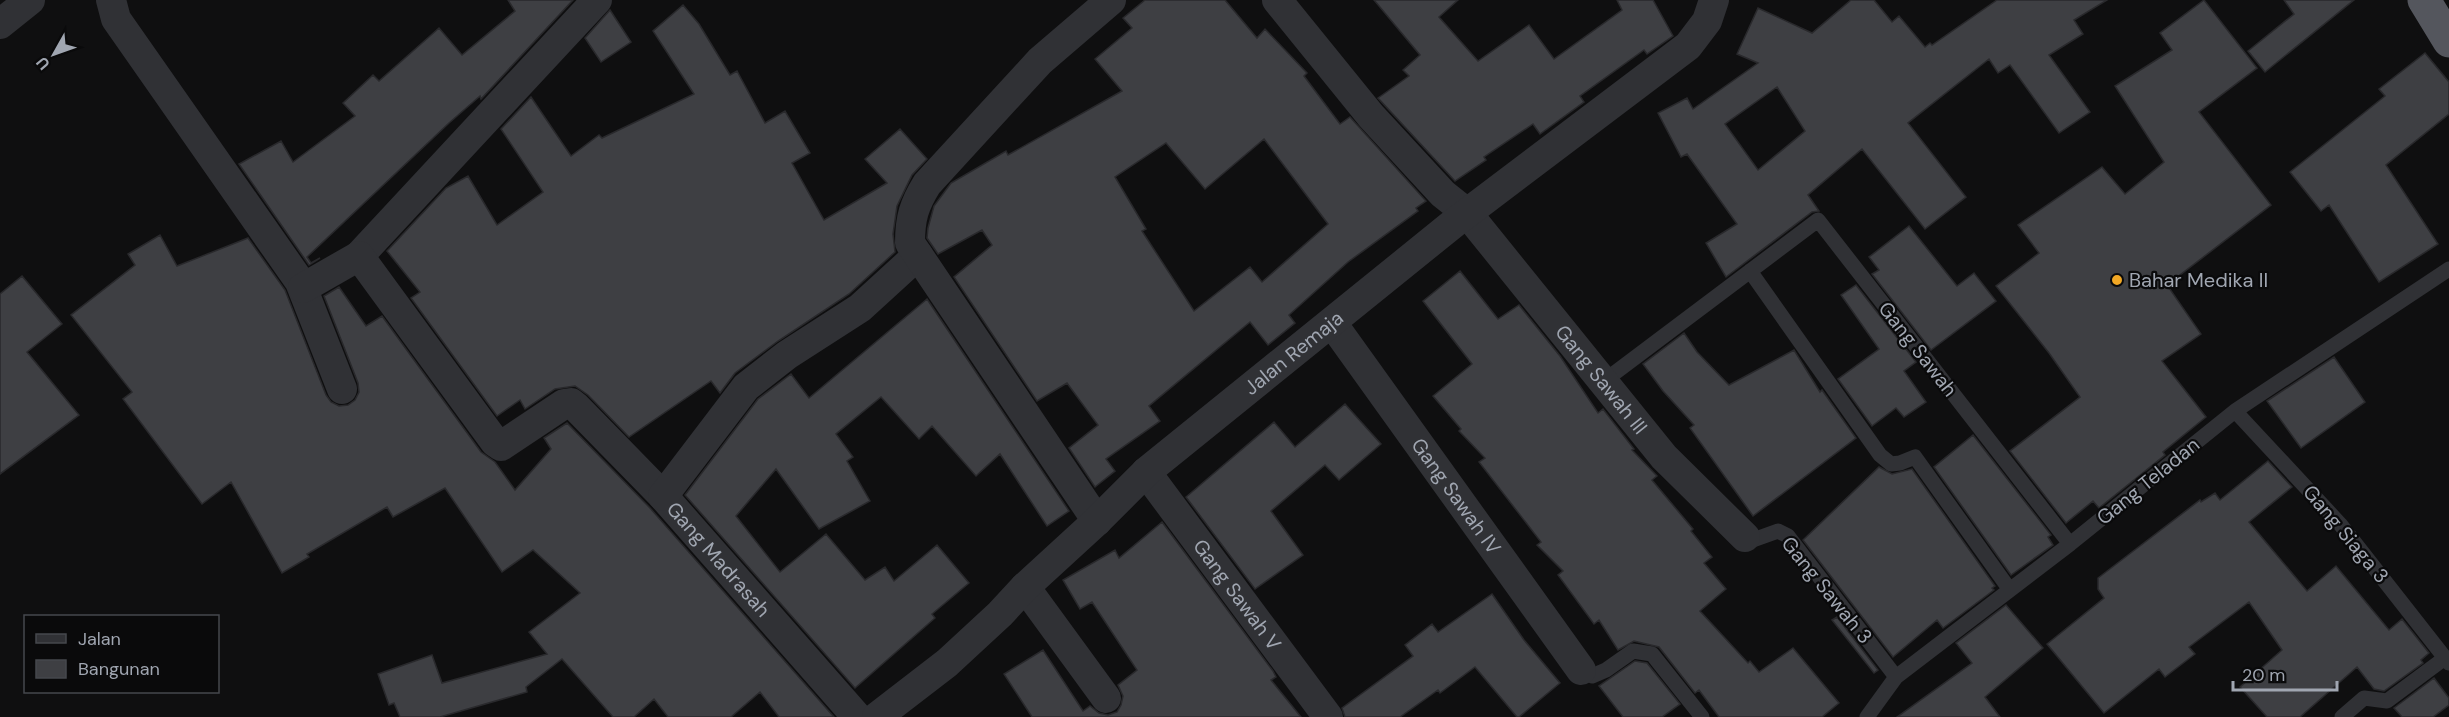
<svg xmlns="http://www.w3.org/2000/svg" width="2449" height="717" font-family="'DM Sans',sans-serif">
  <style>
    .building { fill: #3e3f43; stroke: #29292c; stroke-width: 1.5; fill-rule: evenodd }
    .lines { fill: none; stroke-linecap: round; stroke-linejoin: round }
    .service { stroke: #303135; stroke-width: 15 }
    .minor { stroke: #303135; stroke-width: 30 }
    .trunk { stroke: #54565d; stroke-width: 33 }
    .poi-dot { fill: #f2a825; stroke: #0a0a0b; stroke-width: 2 }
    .labels { text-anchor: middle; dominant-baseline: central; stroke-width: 4.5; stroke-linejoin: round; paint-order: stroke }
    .poi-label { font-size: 20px; fill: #a0a6b1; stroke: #0a0a0b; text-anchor: start }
    .street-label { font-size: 20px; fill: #a0a6b1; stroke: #0a0a0b }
  </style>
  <rect width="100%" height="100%" fill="#0f0f10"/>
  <!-- building -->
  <path class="building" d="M508,0H573L481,99L480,96L449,123L307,257L311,263L320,258L309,265L239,164L281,141L293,162L355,116L343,103L373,75L379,81L439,28L462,55L515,11Z
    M1145,0H1225L1257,38L1265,29L1307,73L1304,76L1340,124L1350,117L1426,201L1416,208L1418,211L1348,262L1289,315L1295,323L1268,345L1250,322L1149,406L1160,421L1106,459L1115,471L1095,487L1069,448L1098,425L1067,383L1037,401L954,277L992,245L982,230L938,254L927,238L928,228L934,206L951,183L1006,151L1008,155L1122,91L1095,59L1132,28L1123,18ZM1264,139L1328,224L1262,282L1250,267L1194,311L1142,231L1146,229L1115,177L1166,143L1205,189Z
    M1374,0H1458L1439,17L1478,61L1529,25L1554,59L1622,10L1617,0H1653L1673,36L1647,54L1644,50L1580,96L1584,102L1540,134L1533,124L1484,157L1486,160L1455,181L1378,98L1409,76L1403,70L1420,55Z
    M1851,0H1874L1892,22L1899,16L1925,47L1930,43L1932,45L1997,0H2107L2074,20L2083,34L2049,55L2090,112L2059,133L2010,65L1998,73L1989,59L1908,123L1966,197L1925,229L1862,149L1808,195L1819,211L1812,212L1726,277L1706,243L1737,224L1687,154L1681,157L1658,113L1687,98L1693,109L1758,63L1737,54L1758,8L1812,33ZM1777,87L1805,131L1758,170L1725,124Z
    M2204,0L2257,68L2199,112L2271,205L2167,285L2201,334L2162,361L2206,417L2163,452L2165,455L2099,508L2093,501L2066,523L2010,451L2080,397L2049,353L1996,286L2039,253L2018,225L2102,167L2125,194L2164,162L2115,86L2172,50L2160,33Z
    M2284,0H2354L2265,72L2248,51L2294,14Z
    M683,5L699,24L730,75L737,71L765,123L785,111L810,153L792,163L824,220L887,183L865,159L900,129L927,159L912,175L897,206L893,234L895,252L849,294L778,341L735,373L720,393L711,381L629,437L588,395L575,386L555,389L525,409L520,400L497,416L411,298L420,292L387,251L446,188L468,176L497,225L543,192L501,129L531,97L571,156L599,135L602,138L694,94L653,31Z
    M610,10L631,42L601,62L585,38Z
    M2425,53L2449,82V114L2386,165L2438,244L2379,282L2329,205L2321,211L2290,172L2385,96L2379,89Z
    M1909,226L1957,286L1974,273L1996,301L1931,350L1872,274L1879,270L1869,257Z
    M160,235L177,266L248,238L285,290L326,395L331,402L339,406L348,405L355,400L359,392L358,383L324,296L339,287L366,326L382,316L481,452L495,462L515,490L551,449L544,438L567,423L650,508L834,717H779L760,692L731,717H668L654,699L634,717H613L562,659L526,687L527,692L440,717H400L394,703L389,705L378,674L432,655L442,683L547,654L529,632L580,593L533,550L502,572L445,488L393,517L387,507L307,554L309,557L282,573L231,482L202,504L123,399L132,392L71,315L135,265L128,254Z
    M1460,271L1498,319L1519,305L1560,356L1598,413L1603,409L1634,449L1632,450L1657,476L1652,480L1693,529L1691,531L1712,557L1704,563L1726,589L1700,611L1748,663L1750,661L1759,672L1793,648L1839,703L1822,717H1719L1699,690L1695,693L1659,647L1634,641L1618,650L1599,620L1594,624L1558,575L1563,571L1537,545L1541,542L1479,462L1485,458L1459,431L1461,429L1433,396L1472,364L1423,301Z
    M22,276L62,324L27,352L79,415L0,474V294Z
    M1856,285L1916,362L1904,371L1926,402L1904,417L1896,408L1872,426L1838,379L1879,349L1841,295Z
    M927,299L1069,511L1047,526L1000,454L976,476L932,426L919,439L881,397L836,434L853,457L847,461L870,501L819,529L776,469L736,516L780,572L826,534L865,580L885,567L894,581L937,545L969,583L932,614L935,618L855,688L685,495L758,399L791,374L809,398Z
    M1684,333L1697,352L1729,385L1794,350L1820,392L1822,390L1856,438L1753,516L1690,428L1694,425L1663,391L1643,364Z
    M2334,357L2365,402L2301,448L2267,401Z
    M1345,404L1381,444L1339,480L1325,465L1271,511L1303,555L1255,589L1186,497L1274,422L1295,447Z
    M1973,435L2051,535L2048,537L2053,545L2011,575L1934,467Z
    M2268,461L2292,487L2249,522L2307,591L2336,566L2389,630L2402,619L2429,653L2421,660L2423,663L2384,691L2374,689L2357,667L2300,717H2267L2240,687L2282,650L2249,602L2189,647L2195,654L2165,677L2159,669L2104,713L2047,644L2104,598L2098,589V578L2200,500L2201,502L2215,493L2220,500Z
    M1879,467L1892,474L1912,469L1995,586L1992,588L1994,590L1943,628L1937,620L1893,657L1803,540Z
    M1162,522L1273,671L1276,677L1271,680L1301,717H1032L1004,674L1043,650L1083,711L1090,706L1099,713L1108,715L1117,712L1121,705L1123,696L1118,685L1137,670L1092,602L1080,609L1063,580L1115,550L1119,558Z
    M1492,594L1524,640L1560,683L1519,717H1517L1475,667L1440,693L1438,690L1400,717H1345L1342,708L1413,656L1405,645L1432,624L1438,632Z
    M2006,605L2043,648L1985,697L2000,717H1897L1972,663L1956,643Z
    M1837,617L1878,670L1874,673L1832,620Z
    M1635,661L1647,663L1680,704L1662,717H1623L1599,686Z
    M2434,678L2449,698V705L2433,717H2402L2394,708Z"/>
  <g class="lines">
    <!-- service -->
    <path class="service" d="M1750,271L1880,455L1891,464L1900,463L1915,457L2010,590
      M1604,381L1818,220L2070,544
      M2235,411L2340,524L2449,663
      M1745,537L1753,540L1778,531L1788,536L1896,677
      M1581,670L1592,676L1606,670L1633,651L1652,654L1702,717
      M1867,717L1896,677L2070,544L2235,411L2449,269
      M2342,717L2364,698L2387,701L2445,658"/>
    <!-- minor -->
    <g class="minor">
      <path d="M111,0L116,19L300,282L342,389"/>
      <path id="s1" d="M1277,0L1371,116L1443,194L1467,213L1664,457L1745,537"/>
      <path d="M0,24L30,0"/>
      <path d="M359,256L597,0"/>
      <path id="s2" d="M303,288L359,256L495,442L501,446L564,404L571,403L576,407L663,496L857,717"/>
      <path id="s3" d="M1332,323L1581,670"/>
      <path id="s4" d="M1146,472L1328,717"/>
      <path d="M663,496L746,387L787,355L860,308L918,255"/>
      <path d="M1097,521L910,243C910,218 914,205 927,184L1040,61L1111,0"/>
      <path d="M1025,587L1106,698"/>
      <path id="s5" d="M877,717L947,663L1000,614L1025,587L1097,521L1146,472L1454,223L1688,46L1707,21L1714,0"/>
    </g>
    <!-- trunk -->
    <path class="trunk" d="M2424,0L2449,41"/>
  </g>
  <!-- markers -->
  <circle class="poi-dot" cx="2117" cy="280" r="6"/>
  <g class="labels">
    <!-- poi labels -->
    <g class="poi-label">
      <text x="2129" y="280">Bahar Medika II</text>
    </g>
    <!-- street labels -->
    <g class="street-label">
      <text transform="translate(1918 349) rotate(52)">Gang Sawah</text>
      <text stroke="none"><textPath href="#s5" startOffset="554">Jalan Remaja</textPath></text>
      <text stroke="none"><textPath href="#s1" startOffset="500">Gang Sawah III</textPath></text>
      <text transform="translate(2148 481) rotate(-39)">Gang Teladan</text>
      <text stroke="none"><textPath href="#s3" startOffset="213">Gang Sawah IV</textPath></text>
      <text transform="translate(2346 534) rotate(50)">Gang Siaga 3</text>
      <text stroke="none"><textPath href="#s2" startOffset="600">Gang Madrasah</textPath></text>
      <text transform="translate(1827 590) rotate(51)">Gang Sawah 3</text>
      <text stroke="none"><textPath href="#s4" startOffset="153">Gang Sawah V</textPath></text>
    </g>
  </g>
  <!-- legend -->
  <rect x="24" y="615" width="195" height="78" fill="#0a0a0b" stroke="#46484d" stroke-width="1.5"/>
  <rect x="36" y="634" width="30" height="9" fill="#303135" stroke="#46484d" stroke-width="1.5"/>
  <text x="78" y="645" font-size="18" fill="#a0a6b1">Jalan</text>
  <rect x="36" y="660" width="30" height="18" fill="#3e3f43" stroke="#46484d" stroke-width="1.5"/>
  <text x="78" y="675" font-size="18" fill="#a0a6b1">Bangunan</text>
  <!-- north arrow -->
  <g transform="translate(54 54) rotate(230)" stroke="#0a0a0b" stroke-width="4.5" paint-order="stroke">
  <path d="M0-4.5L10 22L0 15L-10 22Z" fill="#a0a6b1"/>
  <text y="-9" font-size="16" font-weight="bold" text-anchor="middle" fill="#a0a6b1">U</text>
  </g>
  <!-- scale -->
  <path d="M2233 681v9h104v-9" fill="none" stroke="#a0a6b1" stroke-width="3"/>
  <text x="2242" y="681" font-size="18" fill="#a0a6b1" stroke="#0a0a0b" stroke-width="4.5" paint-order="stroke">20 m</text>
</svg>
